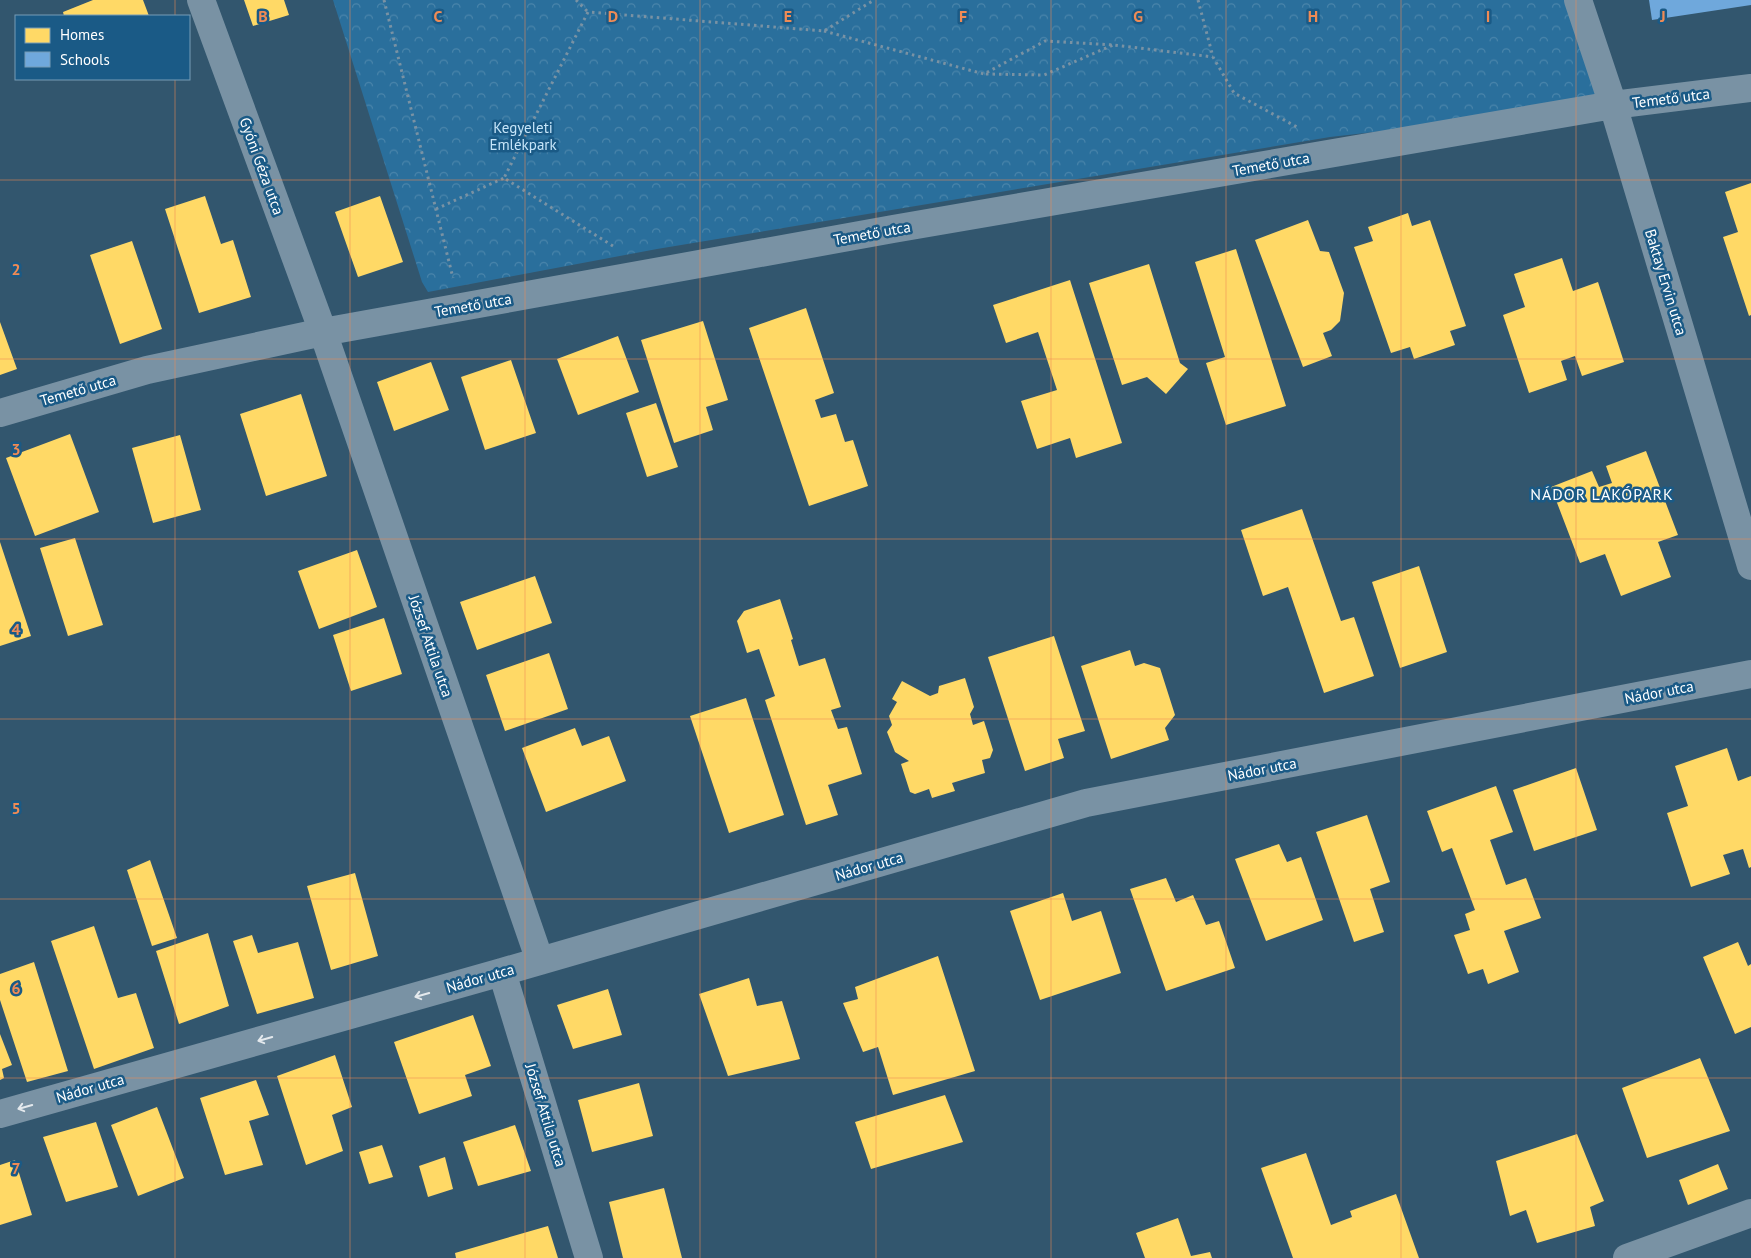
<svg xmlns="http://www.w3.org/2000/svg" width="1751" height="1258" font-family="'PT Sans',sans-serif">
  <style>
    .park { fill: url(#park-crowns) }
    .homes { fill: #ffd966 }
    .schools { fill: #6fa8dc }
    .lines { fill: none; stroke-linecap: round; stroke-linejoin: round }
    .path { stroke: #7992a4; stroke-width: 3; stroke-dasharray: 2.5 4; stroke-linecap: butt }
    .street { stroke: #7992a4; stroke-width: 28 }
    .oneway { stroke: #e4e9ed }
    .grid { fill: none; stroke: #ef8b55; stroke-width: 1; stroke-opacity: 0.55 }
    .labels { text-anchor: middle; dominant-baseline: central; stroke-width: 5; stroke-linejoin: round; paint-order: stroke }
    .street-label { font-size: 15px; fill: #fff; stroke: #1a5a86 }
    .park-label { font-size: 15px; fill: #c6e5f9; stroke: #1a5a86 }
    .neighbourhood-label { font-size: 16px; letter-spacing: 1px; fill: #fff; stroke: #1a5a86 }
    .grid-label { font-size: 16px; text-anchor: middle; font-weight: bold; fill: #ef8b55; stroke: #1a5a86; stroke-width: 5; stroke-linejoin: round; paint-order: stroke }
  </style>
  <defs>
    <pattern id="park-crowns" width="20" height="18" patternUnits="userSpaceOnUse" patternTransform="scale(1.25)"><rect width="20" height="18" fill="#2a6f9c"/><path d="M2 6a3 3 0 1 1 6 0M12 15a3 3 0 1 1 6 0" fill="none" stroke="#4a85ab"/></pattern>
  </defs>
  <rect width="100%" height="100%" fill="#32566e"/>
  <!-- park -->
  <path class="park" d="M333,0H1577L1613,105L1330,137L657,249L428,292L422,282Z"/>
  <!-- homes -->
  <path class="homes" d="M93,0H143L149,16H64L63,12Z
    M244,0H284L289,15L253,26Z
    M1751,183V315L1749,316L1723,237L1738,232L1725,192Z
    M205,196L221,244L233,240L251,297L199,313L165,209Z
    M380,196L403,262L358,277L335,212Z
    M1408,213L1412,226L1430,220L1466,326L1450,331L1455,345L1414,359L1410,347L1391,353L1354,247L1373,241L1368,227Z
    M1308,220L1320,251L1329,252L1344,293L1340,321L1331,330L1323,333L1332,356L1303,367L1255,240Z
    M132,241L162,329L120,344L90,255Z
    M1236,249L1286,406L1226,425L1206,363L1225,357L1195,262Z
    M1562,258L1573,291L1598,282L1624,362L1582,376L1575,356L1561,361L1567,380L1529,393L1503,315L1525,307L1514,274Z
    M1149,264L1180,363L1188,369L1166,394L1147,377L1122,385L1089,283Z
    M1070,280L1122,443L1076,458L1070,438L1037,449L1021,401L1057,390L1038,332L1006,343L993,305Z
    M806,308L834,393L815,400L821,418L836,414L845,442L853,440L868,486L809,506L749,328Z
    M703,321L728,400L706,407L713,430L674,443L641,340Z
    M0,322L17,369L0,375Z
    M618,336L639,392L578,415L557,359Z
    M511,360L536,433L485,450L461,377Z
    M431,362L449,410L394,431L377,382Z
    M301,394L327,476L266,496L240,414Z
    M656,403L678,467L647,477L626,413Z
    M70,434L99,512L35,536L6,458Z
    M180,435L201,510L153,523L132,448Z
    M1646,451L1678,535L1658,542L1671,577L1621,596L1605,554L1580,563L1551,487L1592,471L1599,487L1612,483L1606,466Z
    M1302,509L1341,621L1354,617L1374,676L1324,693L1288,587L1263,596L1241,530Z
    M75,538L103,625L68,636L40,548Z
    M0,542L31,636L0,646Z
    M357,550L377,607L319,629L298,571Z
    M1419,566L1447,652L1400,668L1372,582Z
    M535,576L552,623L477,650L460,602Z
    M780,599L793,639L791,640L799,666L825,658L841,707L831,710L838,729L847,727L862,774L828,785L838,815L806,825L765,700L775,696L759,649L747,653L737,621L744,611Z
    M384,618L402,674L351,691L333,635Z
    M1054,636L1085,731L1058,739L1064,758L1025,771L988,657Z
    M1130,650L1135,666L1144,663L1160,668L1175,715L1165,728L1169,740L1111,759L1081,666Z
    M549,653L568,709L505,731L486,675Z
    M965,678L974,707L970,714L973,725L984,721L993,750L990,758L982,760L985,773L952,783L955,791L932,798L929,789L915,794L910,792L901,764L909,761L895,752L887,732L892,725L889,716L897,702L892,699L902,681L930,696L938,693L939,686Z
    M746,698L784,815L729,833L690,716Z
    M575,728L582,746L609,736L626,781L546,812L522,748Z
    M1727,748L1738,781L1751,776V867L1749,868L1743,849L1723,855L1730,874L1691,887L1667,813L1688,806L1675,766Z
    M1576,768L1597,830L1534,851L1513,790Z
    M1496,786L1513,832L1490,840L1506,885L1526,878L1541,918L1504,931L1519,972L1488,984L1483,969L1468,974L1454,935L1470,930L1465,914L1475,910L1452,848L1442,852L1427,811Z
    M1367,815L1390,882L1370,889L1384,932L1354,942L1316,832Z
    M1279,844L1287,862L1301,857L1323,920L1266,941L1235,859Z
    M150,860L177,938L152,946L127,870Z
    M355,873L378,956L331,970L307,886Z
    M1166,878L1176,902L1193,895L1206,925L1219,921L1235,968L1166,991L1130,889Z
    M1063,893L1072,921L1101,911L1121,973L1040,1000L1010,911Z
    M94,926L118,998L136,993L154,1048L94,1069L51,941Z
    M208,933L229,1006L179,1024L156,951Z
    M252,935L258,953L298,942L314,998L257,1014L233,941Z
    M1738,942L1748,966L1751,964V1027L1735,1034L1703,957Z
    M938,956L975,1071L893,1095L878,1047L863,1052L843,1003L858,999L855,987Z
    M34,962L68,1071L27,1082L0,1000V974Z
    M749,978L757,1006L782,1001L800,1059L728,1076L699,994Z
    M608,989L622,1035L573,1049L557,1005Z
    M473,1015L491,1066L465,1075L472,1096L419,1114L394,1042Z
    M0,1034L12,1065L2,1069L4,1078L0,1080Z
    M335,1055L352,1107L332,1115L343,1151L306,1165L277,1076Z
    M1700,1058L1730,1131L1647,1158L1622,1088Z
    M256,1080L269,1115L249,1121L263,1165L225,1175L200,1098Z
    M639,1083L653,1136L592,1152L578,1100Z
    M945,1095L963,1142L871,1169L855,1122Z
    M157,1107L184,1178L138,1196L111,1125Z
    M96,1122L118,1187L66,1202L43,1137Z
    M515,1125L531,1171L478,1186L463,1142Z
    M1577,1134L1604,1201L1590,1207L1595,1226L1537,1243L1526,1210L1510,1216L1496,1161Z
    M382,1145L393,1177L369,1184L359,1152Z
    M1306,1153L1331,1225L1352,1217L1350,1211L1396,1194L1419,1258H1293L1261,1168Z
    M445,1157L453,1189L428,1197L419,1166Z
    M15,1160L32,1215L0,1225V1165Z
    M1718,1164L1728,1189L1688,1205L1679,1180Z
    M664,1188L682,1258H623L609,1202Z
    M1178,1218L1191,1256L1210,1252L1212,1258H1145L1136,1233Z
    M548,1226L558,1258H456L455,1253Z"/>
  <!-- schools -->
  <path class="schools" d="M1649,0H1751V5L1652,20Z"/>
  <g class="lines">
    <!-- path -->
    <path class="path" d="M384,0L453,278
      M576,0L588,12
      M1198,0L1213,57L1234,93L1297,127
      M824,31L984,74L1045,41L1114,45L1213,57
      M986,74L1044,75L1113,45
      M436,209L504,178
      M613,246L504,178L588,12L824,31L874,0"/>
    <!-- street -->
    <path class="street" d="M201,0L323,332L540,961
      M1578,0L1613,105L1751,566
      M0,413L147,370L323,332L893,229L1613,105L1751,88
      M502,972L589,1258
      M0,1114L502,972L1086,803L1751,674
      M1627,1258L1751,1213"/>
  </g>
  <!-- one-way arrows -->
  <defs><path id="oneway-shaft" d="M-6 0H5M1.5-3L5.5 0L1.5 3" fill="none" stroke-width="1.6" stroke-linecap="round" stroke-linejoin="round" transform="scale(1.25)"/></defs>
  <g class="oneway">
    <use href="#oneway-shaft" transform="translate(422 995) rotate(164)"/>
    <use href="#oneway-shaft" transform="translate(265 1039) rotate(164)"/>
    <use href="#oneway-shaft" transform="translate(25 1107) rotate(164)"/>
  </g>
  <!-- grid -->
  <path class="grid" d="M175,0V16M350,0V1258M525,0V1258M700,0V1258M876,0V1258M1051,0V1258M1226,0V1258M1401,0V1258M1576,0V1258M175,79V1258M0,180H1751M0,359H1751M0,539H1751M0,719H1751M0,899H1751M0,1078H1751"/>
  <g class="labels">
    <!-- street labels -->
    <g class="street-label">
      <text transform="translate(1671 98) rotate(-7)">Temető utca</text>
      <text transform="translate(1271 164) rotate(-10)">Temető utca</text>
      <text transform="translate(262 166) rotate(70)">Gyóni Géza utca</text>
      <text transform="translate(872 233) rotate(-10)">Temető utca</text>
      <text transform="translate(1666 282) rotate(73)">Baktay Ervin utca</text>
      <text transform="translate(473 305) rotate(-10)">Temető utca</text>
      <text transform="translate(78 390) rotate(-16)">Temető utca</text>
      <text transform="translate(431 646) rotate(71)">József Attila utca</text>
      <text transform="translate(1659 692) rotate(-11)">Nádor utca</text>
      <text transform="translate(1262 769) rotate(-11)">Nádor utca</text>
      <text transform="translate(869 866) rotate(-16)">Nádor utca</text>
      <text transform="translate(480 978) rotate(-16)">Nádor utca</text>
      <text transform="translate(90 1088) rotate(-16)">Nádor utca</text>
      <text transform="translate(546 1115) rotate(73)">József Attila utca</text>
    </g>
    <!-- park labels -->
    <g class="park-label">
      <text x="523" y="127">Kegyeleti<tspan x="523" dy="17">Emlékpark</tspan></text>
    </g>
    <!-- neighbourhood labels -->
    <g class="neighbourhood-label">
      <text x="1602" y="494">NÁDOR LAKÓPARK</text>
    </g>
  </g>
  <g class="grid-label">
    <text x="263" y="22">B</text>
    <text x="438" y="22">C</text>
    <text x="613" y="22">D</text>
    <text x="788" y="22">E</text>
    <text x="963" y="22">F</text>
    <text x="1138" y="22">G</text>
    <text x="1313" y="22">H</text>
    <text x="1488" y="22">I</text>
    <text x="1663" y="22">J</text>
    <text x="16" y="275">2</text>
    <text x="16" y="455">3</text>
    <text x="16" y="635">4</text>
    <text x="16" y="814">5</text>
    <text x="16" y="994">6</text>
    <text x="16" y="1174">7</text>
  </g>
  <!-- legend -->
  <rect x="15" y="15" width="175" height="65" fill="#1a5a86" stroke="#769cb6"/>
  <rect x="25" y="28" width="25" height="15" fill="#ffd966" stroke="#769cb6"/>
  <text x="60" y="40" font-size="15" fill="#ffffff">Homes</text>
  <rect x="25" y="52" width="25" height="15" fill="#6fa8dc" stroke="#769cb6"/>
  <text x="60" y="65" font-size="15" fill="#ffffff">Schools</text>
</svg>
